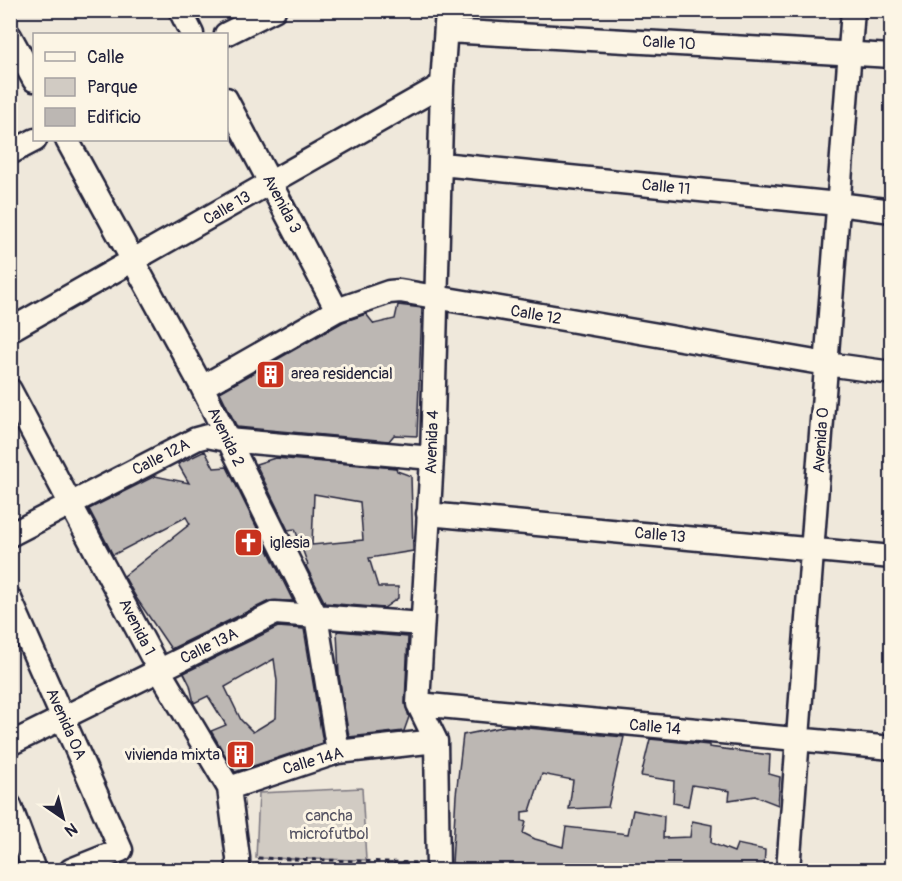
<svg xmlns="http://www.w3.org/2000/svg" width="902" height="881" font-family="Pangolin,sans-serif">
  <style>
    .green { fill: #d1cbc3; stroke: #7a767f; stroke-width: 1.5 }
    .building { fill: #bcb7b3; stroke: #22223b; stroke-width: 1.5; fill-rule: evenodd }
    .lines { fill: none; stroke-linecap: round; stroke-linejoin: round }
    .minor-casing { stroke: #22223b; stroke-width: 27 }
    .path { stroke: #22223b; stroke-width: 3; stroke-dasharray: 4.5 4.5; stroke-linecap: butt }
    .minor { stroke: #fcf5e5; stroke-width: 22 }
    .labels { text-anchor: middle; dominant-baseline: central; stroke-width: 6; stroke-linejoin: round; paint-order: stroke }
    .street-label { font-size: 16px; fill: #22223b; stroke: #fcf5e5 }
    .poi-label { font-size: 16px; fill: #22223b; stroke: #fcf5e5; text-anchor: start }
    .park-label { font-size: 16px; fill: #575564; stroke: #fcf5e5 }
  </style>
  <rect width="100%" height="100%" fill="#efe8db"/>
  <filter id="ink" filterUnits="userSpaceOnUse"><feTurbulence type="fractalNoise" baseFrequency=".0167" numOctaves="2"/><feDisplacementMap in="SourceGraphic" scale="12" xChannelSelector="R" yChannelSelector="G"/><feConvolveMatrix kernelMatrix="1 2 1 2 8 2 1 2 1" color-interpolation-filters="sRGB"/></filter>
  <g filter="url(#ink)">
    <!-- green -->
    <path class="green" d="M362,788L366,860L256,858L259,793Z
      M256,863L411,867V870H255Z"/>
    <!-- building -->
    <path class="building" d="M398,305L422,308L417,436L394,435L389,441L237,427L220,392L343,322L366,314L374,324L395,319Z
      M205,451L214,468L227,467L293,601H269L171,649L137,599L124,576L190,524L186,517L113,555L89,509L155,476L189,483L178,464Z
      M275,458L396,468L397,471L411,476L413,551L369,558L378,587H398V598L384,608L325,603L306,566L308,565L295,529L288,530L256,464ZM314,494L360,502L363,540L312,545Z
      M278,627L304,629L323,743L235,772L211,731L226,725L208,696L194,703L190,685L184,673ZM274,659L277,681L276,718L253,732L241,720L225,687Z
      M337,631L408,637L405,703L409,717L404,731L349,737L339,675Z
      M507,726L624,737L608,807L569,809L573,780L542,774L530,811L522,812V821L526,822L523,833L535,839L563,847L566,827L628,834L633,810L664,816L663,838L690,837L692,821L712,825L711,843L734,852L737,844L765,850L764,870H496L452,863L456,795L463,735Z
      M650,739L709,745V747L770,755L769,774L780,777L778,805L755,796L729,800L730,791L692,785L688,806L673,803L674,781L641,776Z"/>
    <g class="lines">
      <defs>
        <path id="minor" d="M180,10L192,34
          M447,31L892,56
          M226,34L274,10
          M10,36L34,80
          M226,99L337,310
          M67,140L202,387L316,616L338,752
          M10,153L35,140
          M441,164L838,204L892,211
          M10,330L442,85
          M202,387L337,310L389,292L400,291L827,364L892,373
          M10,390L159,670L229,788L238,858V870
          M428,514L892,557
          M10,535L196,439L207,436L227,440L432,458
          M10,599L121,850L71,870
          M418,704L892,748
          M10,744L275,613L422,624
          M229,788L338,752L436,741
          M10,806L34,870
          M438,870L436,741L418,704L432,458L442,85L447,10
          M788,870L853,10"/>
      </defs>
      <!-- minor casing -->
      <use href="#minor" class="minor-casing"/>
      <!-- path -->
      <path class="path" d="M258,858L420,863"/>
      <!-- minor -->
      <use href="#minor" class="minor"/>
    </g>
  </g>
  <!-- icons -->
  <defs>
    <symbol id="building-square" viewBox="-11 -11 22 22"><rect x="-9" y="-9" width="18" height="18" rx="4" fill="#c8321e" stroke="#fcf5e5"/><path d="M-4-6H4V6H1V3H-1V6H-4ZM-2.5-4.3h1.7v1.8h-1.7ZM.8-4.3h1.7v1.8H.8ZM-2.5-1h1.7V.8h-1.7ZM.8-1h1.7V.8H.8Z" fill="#fff"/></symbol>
    <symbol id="church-square" viewBox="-11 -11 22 22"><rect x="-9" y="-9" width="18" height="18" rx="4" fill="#c8321e" stroke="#fcf5e5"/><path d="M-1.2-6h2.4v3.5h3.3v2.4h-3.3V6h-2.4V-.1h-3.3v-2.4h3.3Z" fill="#fff"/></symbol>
  </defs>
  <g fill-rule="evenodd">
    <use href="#building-square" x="254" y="358" width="33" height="33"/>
    <use href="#church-square" x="232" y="526" width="33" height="33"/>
    <use href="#building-square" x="224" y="738" width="33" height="33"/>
  </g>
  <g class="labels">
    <!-- street labels -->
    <g class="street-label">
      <text transform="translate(669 43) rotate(3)">Calle 10</text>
      <text transform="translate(666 187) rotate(6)">Calle 11</text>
      <text transform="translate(282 204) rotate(62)">Avenida 3</text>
      <text transform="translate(227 208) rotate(-30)">Calle 13</text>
      <text transform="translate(536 315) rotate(10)">Calle 12</text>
      <text transform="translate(226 437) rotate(64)">Avenida 2</text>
      <text transform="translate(821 440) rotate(-86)">Avenida 0</text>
      <text transform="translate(432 442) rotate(-88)">Avenida 4</text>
      <text transform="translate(161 457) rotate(-27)">Calle 12A</text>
      <text transform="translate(660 535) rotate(5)">Calle 13</text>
      <text transform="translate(137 627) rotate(63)">Avenida 1</text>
      <text transform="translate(209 646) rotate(-26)">Calle 13A</text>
      <text transform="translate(66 724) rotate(66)">Avenida 0A</text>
      <text transform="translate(655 727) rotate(5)">Calle 14</text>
      <text transform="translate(313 761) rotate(-16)">Calle 14A</text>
    </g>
    <!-- poi labels -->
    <g class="poi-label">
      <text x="291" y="374">area residencial</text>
      <text x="270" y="543">iglesia</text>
      <text x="220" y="755" text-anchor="end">vivienda mixta</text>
    </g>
    <!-- park labels -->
    <g class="park-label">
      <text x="329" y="816">cancha<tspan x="329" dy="18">microfutbol</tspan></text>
    </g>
  </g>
  <!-- margin -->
  <rect width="902" height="881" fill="none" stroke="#fcf5e5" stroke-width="36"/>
  <rect x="18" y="18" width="866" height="845" fill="none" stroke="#22223b" stroke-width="2" filter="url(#ink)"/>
  <!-- legend -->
  <rect x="33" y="33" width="195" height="108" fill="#fcf5e5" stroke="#a5a1a1" stroke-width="1.5"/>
  <rect x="45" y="52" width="30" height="9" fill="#fcf5e5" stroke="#a5a1a1" stroke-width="1.5"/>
  <text x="87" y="63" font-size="18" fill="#22223b">Calle</text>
  <rect x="45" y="78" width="30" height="18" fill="#d1cbc3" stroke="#a5a1a1" stroke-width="1.5"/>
  <text x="87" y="93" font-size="18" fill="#22223b">Parque</text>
  <rect x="45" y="108" width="30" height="18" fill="#bcb7b3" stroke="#a5a1a1" stroke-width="1.5"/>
  <text x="87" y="123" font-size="18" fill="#22223b">Edificio</text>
  <!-- north arrow -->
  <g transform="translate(63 818) rotate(145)" stroke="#fcf5e5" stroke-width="4.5" paint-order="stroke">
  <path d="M0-4.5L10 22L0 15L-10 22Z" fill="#22223b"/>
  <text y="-9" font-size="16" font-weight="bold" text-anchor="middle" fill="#22223b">N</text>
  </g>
</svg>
